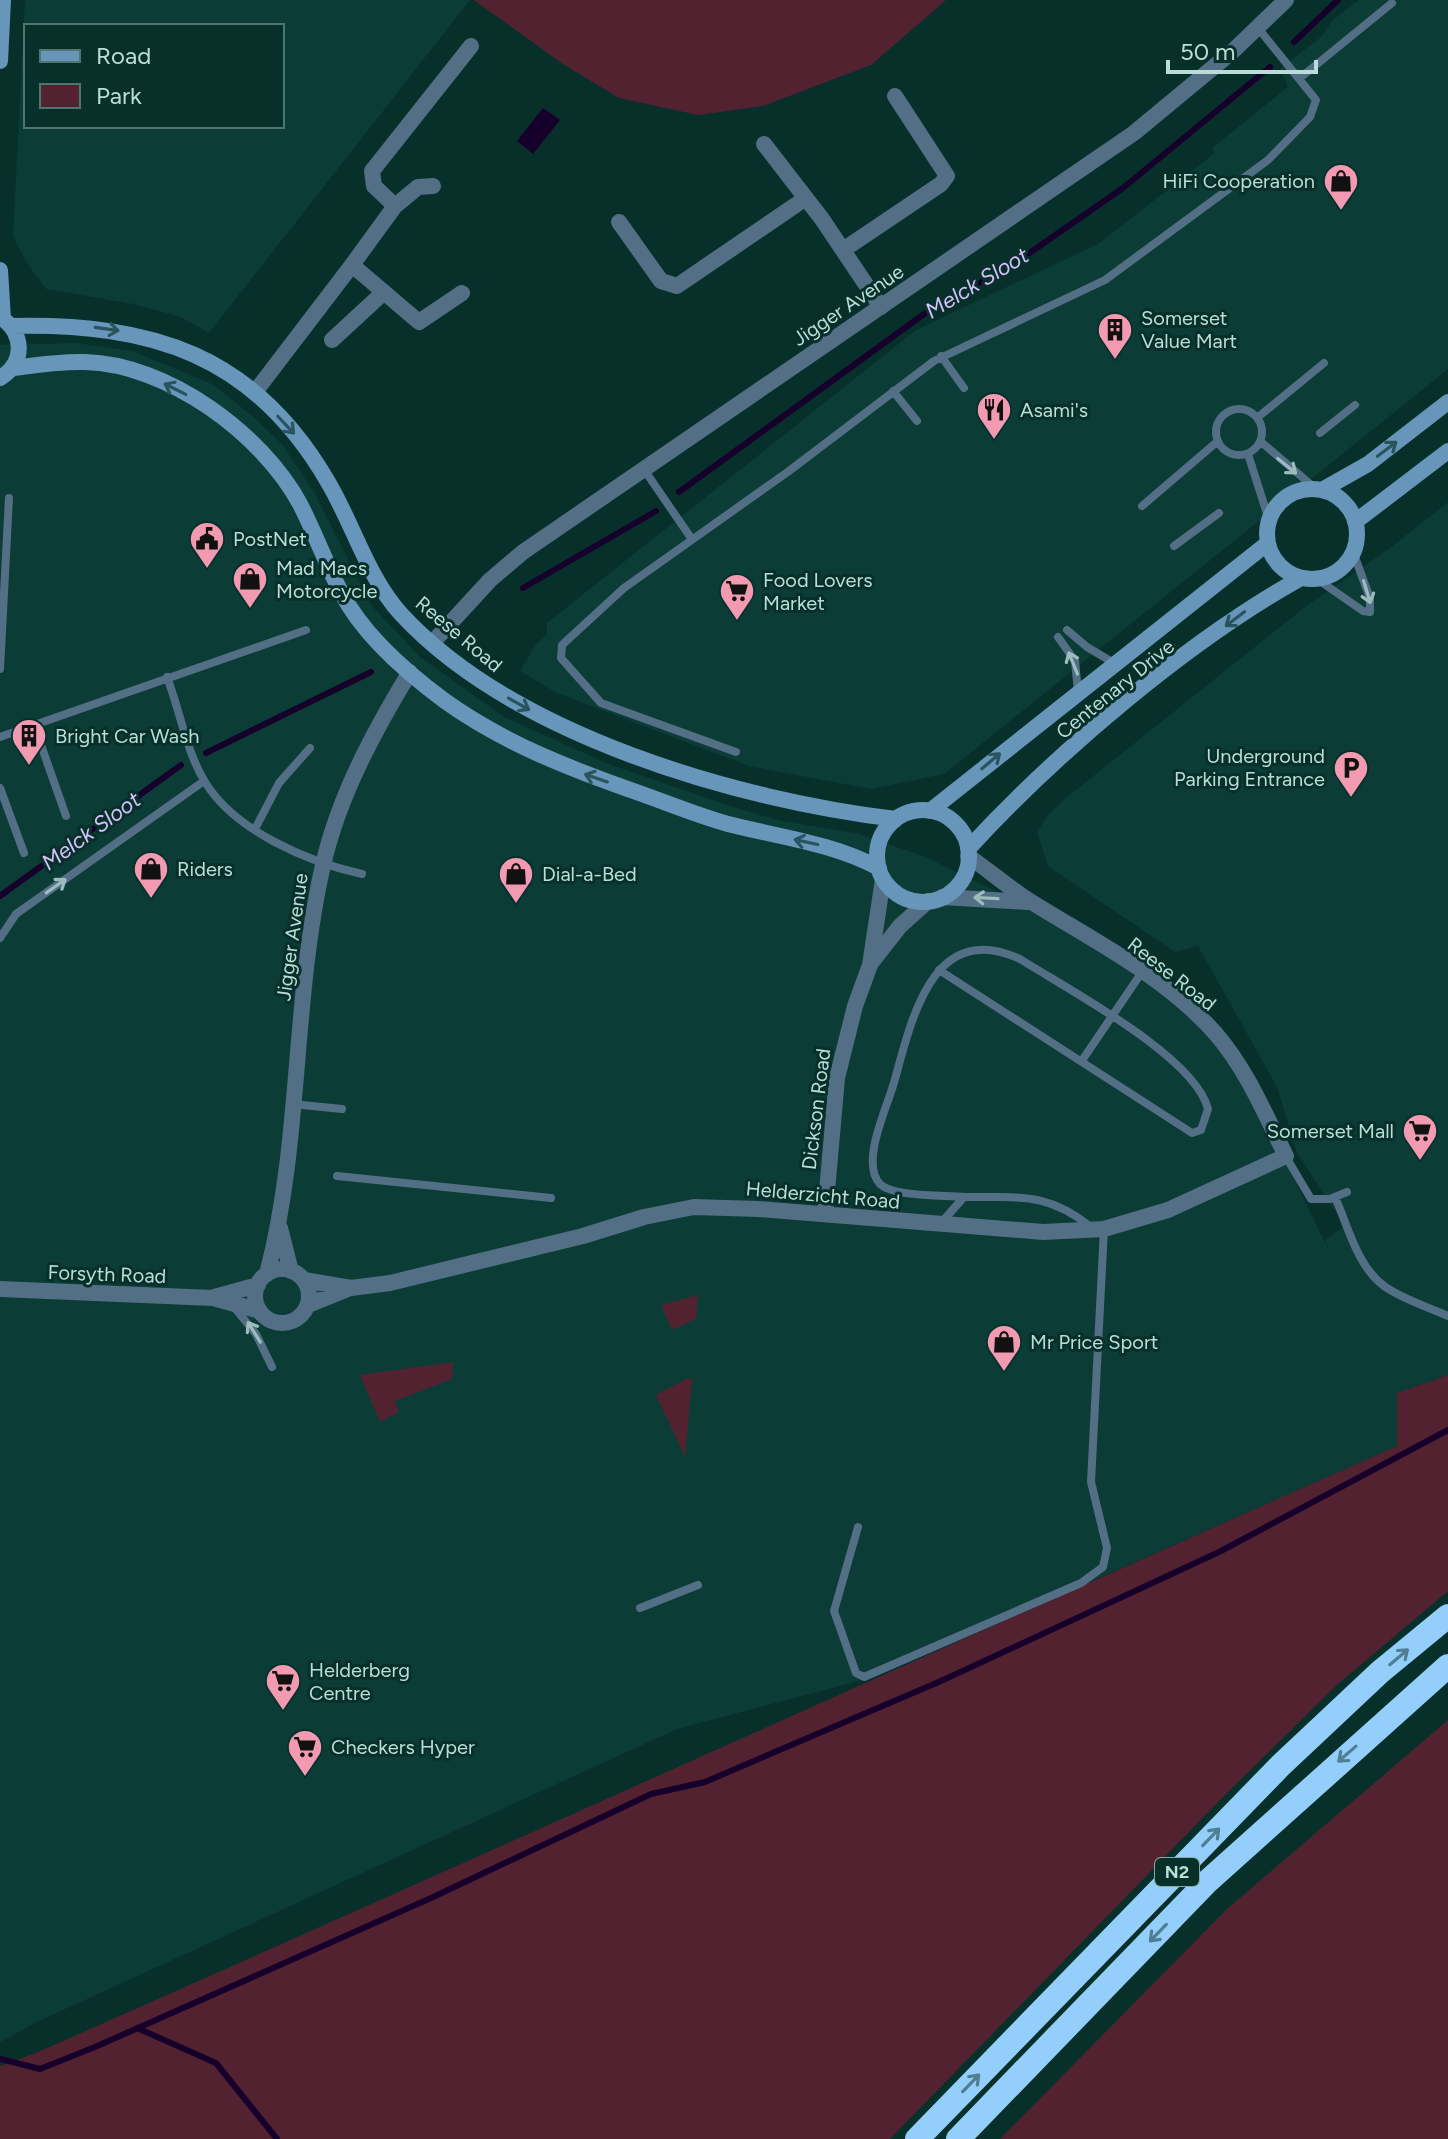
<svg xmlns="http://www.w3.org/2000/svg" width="1448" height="2139" font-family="Figtree,sans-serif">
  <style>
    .built { fill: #0c3c36; fill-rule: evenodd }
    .green { fill: #532231 }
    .water { fill: #16002b }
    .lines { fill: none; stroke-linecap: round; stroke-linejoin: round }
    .stream { stroke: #16002b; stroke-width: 6 }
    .lane { stroke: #526f85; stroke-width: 8 }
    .street { stroke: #526f85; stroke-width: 16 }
    .secondary { stroke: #6796ba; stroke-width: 16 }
    .highway { stroke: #94cefb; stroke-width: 24 }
    .oneway { stroke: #29545d }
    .oneway2 { stroke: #9cbcbe }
    .oneway3 { stroke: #4e7f93 }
    .labels { text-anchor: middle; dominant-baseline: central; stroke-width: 6; stroke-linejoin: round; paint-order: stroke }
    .shield { fill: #07302b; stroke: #85a9a3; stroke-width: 2 }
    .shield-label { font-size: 18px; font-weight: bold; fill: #bbddd7 }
    .poi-label { font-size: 20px; fill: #bbddd7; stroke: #07302b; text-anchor: start }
    .street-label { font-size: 20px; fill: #bbddd7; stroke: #07302b }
    .water-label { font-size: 22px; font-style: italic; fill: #d7c0fb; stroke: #07302b }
  </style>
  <rect width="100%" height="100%" fill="#07302b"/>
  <!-- built -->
  <path class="built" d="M25,0H470L209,333L181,317L133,304L46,289L27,263L13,236ZM26,26H282V126H26Z
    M1359,0H1448V369L944,774L871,789L749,766L557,693L520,671L536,644L547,635V623L916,330L1098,244L1215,153L1212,148L1288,87L1280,69L1321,37L1333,20Z
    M75,343L132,351L212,384L250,414L282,444L314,492L372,606L420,657L504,717L606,763L733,807L778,820L859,834L923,856L1079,931L1170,994L1244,1075L1330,1253L1325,1240L1345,1226L1297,1153L1277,1087L1198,946L1175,952L1048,866L1037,832L1048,815L1067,797L1305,607L1390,548L1448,502V1375L1397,1393L1398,1446L874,1677L677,1729L41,2020L0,2042V345Z"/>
  <!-- green -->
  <path class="green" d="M474,0H946L871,65L763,106L698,115L619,98L563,64Z
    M698,1295L696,1319L672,1330L661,1305Z
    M453,1362L452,1379L395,1401L399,1412L380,1422L360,1375Z
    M1448,1375V1591L1338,1684L1227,1793L890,2139H0V2066L36,2053C491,1852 943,1647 1397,1446V1393Z
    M688,1378L692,1379L685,1457L656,1395Z
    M1448,1720V2139H1000L1228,1908Z"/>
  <!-- water -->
  <path class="water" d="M543,108L560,120L533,154L517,141Z"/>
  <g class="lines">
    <!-- stream -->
    <path class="stream" d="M1294,42L1338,0
      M679,492L924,314L1018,261L1123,188L1270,67
      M523,588L656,511
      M206,753L371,672
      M0,896L181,765
      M137,2028L216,2063L277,2139
      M0,2059L40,2069L95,2047L431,1898L651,1794L705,1782L941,1681L1219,1552L1448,1430"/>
    <!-- lane -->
    <path class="lane" d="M1300,78L1392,3
      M941,356L964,388
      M893,391L917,421
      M1216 432a23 23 0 1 1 46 0a23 23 0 1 1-46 0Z
      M1257,418L1324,363
      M1320,433L1355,405
      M1260,441L1316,489
      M1248,454L1269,520
      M643,468L691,538
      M1142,506L1218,441
      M1174,546L1219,513
      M1317,579L1363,611L1370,612V598L1353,552
      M1067,630L1087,647L1114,663
      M1058,637L1075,661L1078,692
      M0,669L9,498
      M167,677C180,711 186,751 205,782C235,831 308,862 362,874
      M34,725L66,816
      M0,737L306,630
      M736,752L601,703L561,658L562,645L624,588L789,471L934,361L1105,280L1268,160L1310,117L1316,100L1258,28
      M0,788L24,853
      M255,829L279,783L310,748
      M0,938L16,914L204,781
      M939,970L1192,1133L1201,1130L1208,1109C1195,1056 1067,989 1020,959C933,919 912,1018 895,1079C889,1104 859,1162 880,1184C893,1197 945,1195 964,1197
      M1083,1059L1142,972
      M292,1104L342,1109
      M1286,1157L1311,1199H1330L1347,1192
      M337,1176L551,1198
      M1335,1197C1348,1226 1357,1266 1384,1286C1402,1299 1428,1307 1448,1316
      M941,1223L964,1197C1018,1198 1046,1191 1091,1227
      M234,1307L256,1334L272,1367
      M858,1527L834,1611L856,1673L864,1677L1081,1583L1103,1567L1107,1548L1091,1482L1104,1229
      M640,1608L698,1585"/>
    <!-- street -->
    <path class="street" d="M764,144L822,219L881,307
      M395,206L418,187L433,186
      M619,222L661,281L677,286L806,198
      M843,250L941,184L947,176L895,96
      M352,265L395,206L374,186L372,171L471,46
      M332,340L384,292
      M255,392L352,265L419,322L462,293
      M433,642L490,580L523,552L1134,133L1233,51L1286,0
      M942,897L1028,902
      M871,963L900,926L928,901
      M825,1214L837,1078L855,1006L870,965L883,879
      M280,1228L291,1271
      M255 1296a27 27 0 1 1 54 0a27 27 0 1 1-54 0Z
      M267,1274C302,1141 292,1000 323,865C339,796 373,733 410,672
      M304,1280L351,1288L390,1283L583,1236L644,1217L694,1207L758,1209L1043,1232L1104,1229L1168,1210L1286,1156C1265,1114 1247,1070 1216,1034C1166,977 1096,942 1033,903C1010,889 990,871 968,856
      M0,1289L213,1298L260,1311
      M214,1297L258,1285
      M308,1305L350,1288"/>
    <!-- secondary -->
    <path class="secondary" d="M0,61L3,0
      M0,270L3,319
      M0,317C24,332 26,363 0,378
      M12,326C151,323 254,354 328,482C354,526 367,576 401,614C513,735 736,800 896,819
      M13,368C37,365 61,361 85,362C168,364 262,434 300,504C315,533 326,564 341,592C363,635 407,673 445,701C505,744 573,770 642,794C670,804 699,816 728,824C779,837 832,843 879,868
      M1267 534a45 45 0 1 1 90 0a45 45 0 1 1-90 0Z
      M1322,490L1368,464L1448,402
      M1355,522L1448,451
      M877 856a46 46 0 1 1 92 0a46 46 0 1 1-92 0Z
      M930,811L1268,543
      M968,849C1056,753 1188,641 1301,578"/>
    <!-- highway -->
    <path class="highway" d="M917,2139L1281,1765L1380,1672L1448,1616
      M958,2139L1208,1881L1448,1666"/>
  </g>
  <!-- one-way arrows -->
  <defs><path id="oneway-shaft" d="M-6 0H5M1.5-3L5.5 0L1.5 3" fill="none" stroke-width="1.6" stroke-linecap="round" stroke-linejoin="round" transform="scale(2)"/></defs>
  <g class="oneway">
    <use href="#oneway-shaft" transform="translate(107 329) rotate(8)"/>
    <use href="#oneway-shaft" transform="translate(175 389) rotate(-153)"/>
    <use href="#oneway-shaft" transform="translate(286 425) rotate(47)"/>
    <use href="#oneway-shaft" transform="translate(1387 449) rotate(-37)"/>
    <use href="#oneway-shaft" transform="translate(1235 619) rotate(143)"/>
    <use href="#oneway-shaft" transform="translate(519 704) rotate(29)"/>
    <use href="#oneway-shaft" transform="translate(991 761) rotate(-40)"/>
    <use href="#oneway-shaft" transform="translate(596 778) rotate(-161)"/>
    <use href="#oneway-shaft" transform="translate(806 842) rotate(-168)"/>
  </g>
  <g class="oneway2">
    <use href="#oneway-shaft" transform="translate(1287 466) rotate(39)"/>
    <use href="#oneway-shaft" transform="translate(1367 592) rotate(73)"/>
    <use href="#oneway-shaft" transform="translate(1073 663) rotate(-112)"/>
    <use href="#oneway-shaft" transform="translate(56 886) rotate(-35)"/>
    <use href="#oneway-shaft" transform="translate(986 898) rotate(-177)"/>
    <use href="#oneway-shaft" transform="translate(254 1332) rotate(-122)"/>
  </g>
  <g class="oneway3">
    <use href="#oneway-shaft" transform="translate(1399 1657) rotate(-40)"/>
    <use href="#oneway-shaft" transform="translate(1347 1754) rotate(139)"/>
    <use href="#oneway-shaft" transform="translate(1211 1837) rotate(-46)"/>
    <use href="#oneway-shaft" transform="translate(1158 1933) rotate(134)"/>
    <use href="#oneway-shaft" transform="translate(971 2083) rotate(-46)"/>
  </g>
  <!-- icons -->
  <defs>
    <symbol id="shop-pin" viewBox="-11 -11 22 30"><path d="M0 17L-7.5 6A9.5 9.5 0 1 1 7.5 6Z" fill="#f19ab1" stroke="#07302b"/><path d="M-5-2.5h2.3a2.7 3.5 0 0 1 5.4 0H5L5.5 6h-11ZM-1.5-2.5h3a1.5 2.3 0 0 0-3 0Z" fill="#111"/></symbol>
    <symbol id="building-pin" viewBox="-11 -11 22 30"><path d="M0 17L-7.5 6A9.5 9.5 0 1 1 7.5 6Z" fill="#f19ab1" stroke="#07302b"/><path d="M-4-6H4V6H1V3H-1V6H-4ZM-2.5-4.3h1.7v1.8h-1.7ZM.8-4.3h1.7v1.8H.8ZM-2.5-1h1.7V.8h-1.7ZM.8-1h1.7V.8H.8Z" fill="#111"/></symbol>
    <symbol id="restaurant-pin" viewBox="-11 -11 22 30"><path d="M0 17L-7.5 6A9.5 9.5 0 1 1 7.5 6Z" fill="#f19ab1" stroke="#07302b"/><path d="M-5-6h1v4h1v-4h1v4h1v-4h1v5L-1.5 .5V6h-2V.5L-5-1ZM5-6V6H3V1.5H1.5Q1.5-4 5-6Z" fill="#111"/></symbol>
    <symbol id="civic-pin" viewBox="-11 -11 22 30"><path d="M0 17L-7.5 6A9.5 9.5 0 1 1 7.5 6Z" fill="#f19ab1" stroke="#07302b"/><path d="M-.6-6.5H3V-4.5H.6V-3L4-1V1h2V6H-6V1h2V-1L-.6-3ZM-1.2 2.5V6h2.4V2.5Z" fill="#111"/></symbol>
    <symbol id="supermarket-pin" viewBox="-11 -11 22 30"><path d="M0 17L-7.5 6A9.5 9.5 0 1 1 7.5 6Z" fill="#f19ab1" stroke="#07302b"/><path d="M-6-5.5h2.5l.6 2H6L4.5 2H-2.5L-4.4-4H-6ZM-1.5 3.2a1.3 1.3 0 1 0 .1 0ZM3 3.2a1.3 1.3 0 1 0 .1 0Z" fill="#111"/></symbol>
    <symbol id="parking-pin" viewBox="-11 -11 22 30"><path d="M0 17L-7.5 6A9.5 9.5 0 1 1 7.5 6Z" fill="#f19ab1" stroke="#07302b"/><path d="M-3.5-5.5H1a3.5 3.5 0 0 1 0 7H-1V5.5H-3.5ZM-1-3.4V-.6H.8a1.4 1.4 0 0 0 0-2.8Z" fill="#111"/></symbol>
  </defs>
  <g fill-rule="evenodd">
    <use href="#shop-pin" x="1321" y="161" width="40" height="54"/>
    <use href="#building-pin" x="1095" y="310" width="40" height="54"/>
    <use href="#restaurant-pin" x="974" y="390" width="40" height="54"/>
    <use href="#civic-pin" x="187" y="519" width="40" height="54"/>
    <use href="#shop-pin" x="230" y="559" width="40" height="54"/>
    <use href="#supermarket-pin" x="717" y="571" width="40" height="54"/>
    <use href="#building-pin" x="9" y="716" width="40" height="54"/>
    <use href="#parking-pin" x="1331" y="748" width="40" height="54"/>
    <use href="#shop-pin" x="131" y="849" width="40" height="54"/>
    <use href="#shop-pin" x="496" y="854" width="40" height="54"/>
    <use href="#supermarket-pin" x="1400" y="1111" width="40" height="54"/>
    <use href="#shop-pin" x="984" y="1322" width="40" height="54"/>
    <use href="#supermarket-pin" x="263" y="1661" width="40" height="54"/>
    <use href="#supermarket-pin" x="285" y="1727" width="40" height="54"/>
  </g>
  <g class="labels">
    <!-- shield labels -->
    <rect class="shield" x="1155" y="1858" width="44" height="28" rx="6"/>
    <g class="shield-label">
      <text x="1177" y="1872">N2</text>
    </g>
    <!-- poi labels -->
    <g class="poi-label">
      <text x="1315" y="181" text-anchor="end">HiFi Cooperation</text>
      <text x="1141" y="318">Somerset<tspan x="1141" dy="23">Value Mart</tspan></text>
      <text x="1020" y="410">Asami's</text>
      <text x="233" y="539">PostNet</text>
      <text x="276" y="568">Mad Macs<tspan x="276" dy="23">Motorcycle</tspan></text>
      <text x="763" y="580">Food Lovers<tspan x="763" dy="23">Market</tspan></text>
      <text x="55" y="736">Bright Car Wash</text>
      <text x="1325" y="756" text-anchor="end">Underground<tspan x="1325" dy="23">Parking Entrance</tspan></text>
      <text x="177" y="869">Riders</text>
      <text x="542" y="874">Dial-a-Bed</text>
      <text x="1394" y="1131" text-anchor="end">Somerset Mall</text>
      <text x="1030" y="1342">Mr Price Sport</text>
      <text x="309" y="1670">Helderberg<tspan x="309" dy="23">Centre</tspan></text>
      <text x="331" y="1747">Checkers Hyper</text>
    </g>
    <!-- street labels -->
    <g class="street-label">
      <text transform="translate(848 305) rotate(-34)">Jigger Avenue</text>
      <text transform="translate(459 634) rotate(40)">Reese Road</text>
      <text transform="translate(1115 689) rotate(-39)">Centenary Drive</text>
      <text transform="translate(292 937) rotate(-82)">Jigger Avenue</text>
      <text transform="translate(1172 974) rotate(38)">Reese Road</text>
      <text transform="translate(816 1109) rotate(-83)">Dickson Road</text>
      <text transform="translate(823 1195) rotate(5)">Helderzicht Road</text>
      <text transform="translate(107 1274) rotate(2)">Forsyth Road</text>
    </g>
    <!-- water labels -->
    <g class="water-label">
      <text transform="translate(977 283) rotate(-31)">Melck Sloot</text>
      <text transform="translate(91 831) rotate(-36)">Melck Sloot</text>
    </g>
  </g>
  <!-- legend -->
  <rect x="24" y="24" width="260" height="104" fill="#07302b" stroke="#4f7570" stroke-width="2"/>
  <rect x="40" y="50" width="40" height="12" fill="#6796ba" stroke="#4f7570" stroke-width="2"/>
  <text x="96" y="64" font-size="24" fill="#bbddd7">Road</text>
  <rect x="40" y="84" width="40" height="24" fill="#532231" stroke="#4f7570" stroke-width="2"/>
  <text x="96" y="104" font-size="24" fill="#bbddd7">Park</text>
  <!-- scale -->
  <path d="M1168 60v12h148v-12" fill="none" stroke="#bbddd7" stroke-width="4"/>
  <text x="1180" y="60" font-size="24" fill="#bbddd7" stroke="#07302b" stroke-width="6" paint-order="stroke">50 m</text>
</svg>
